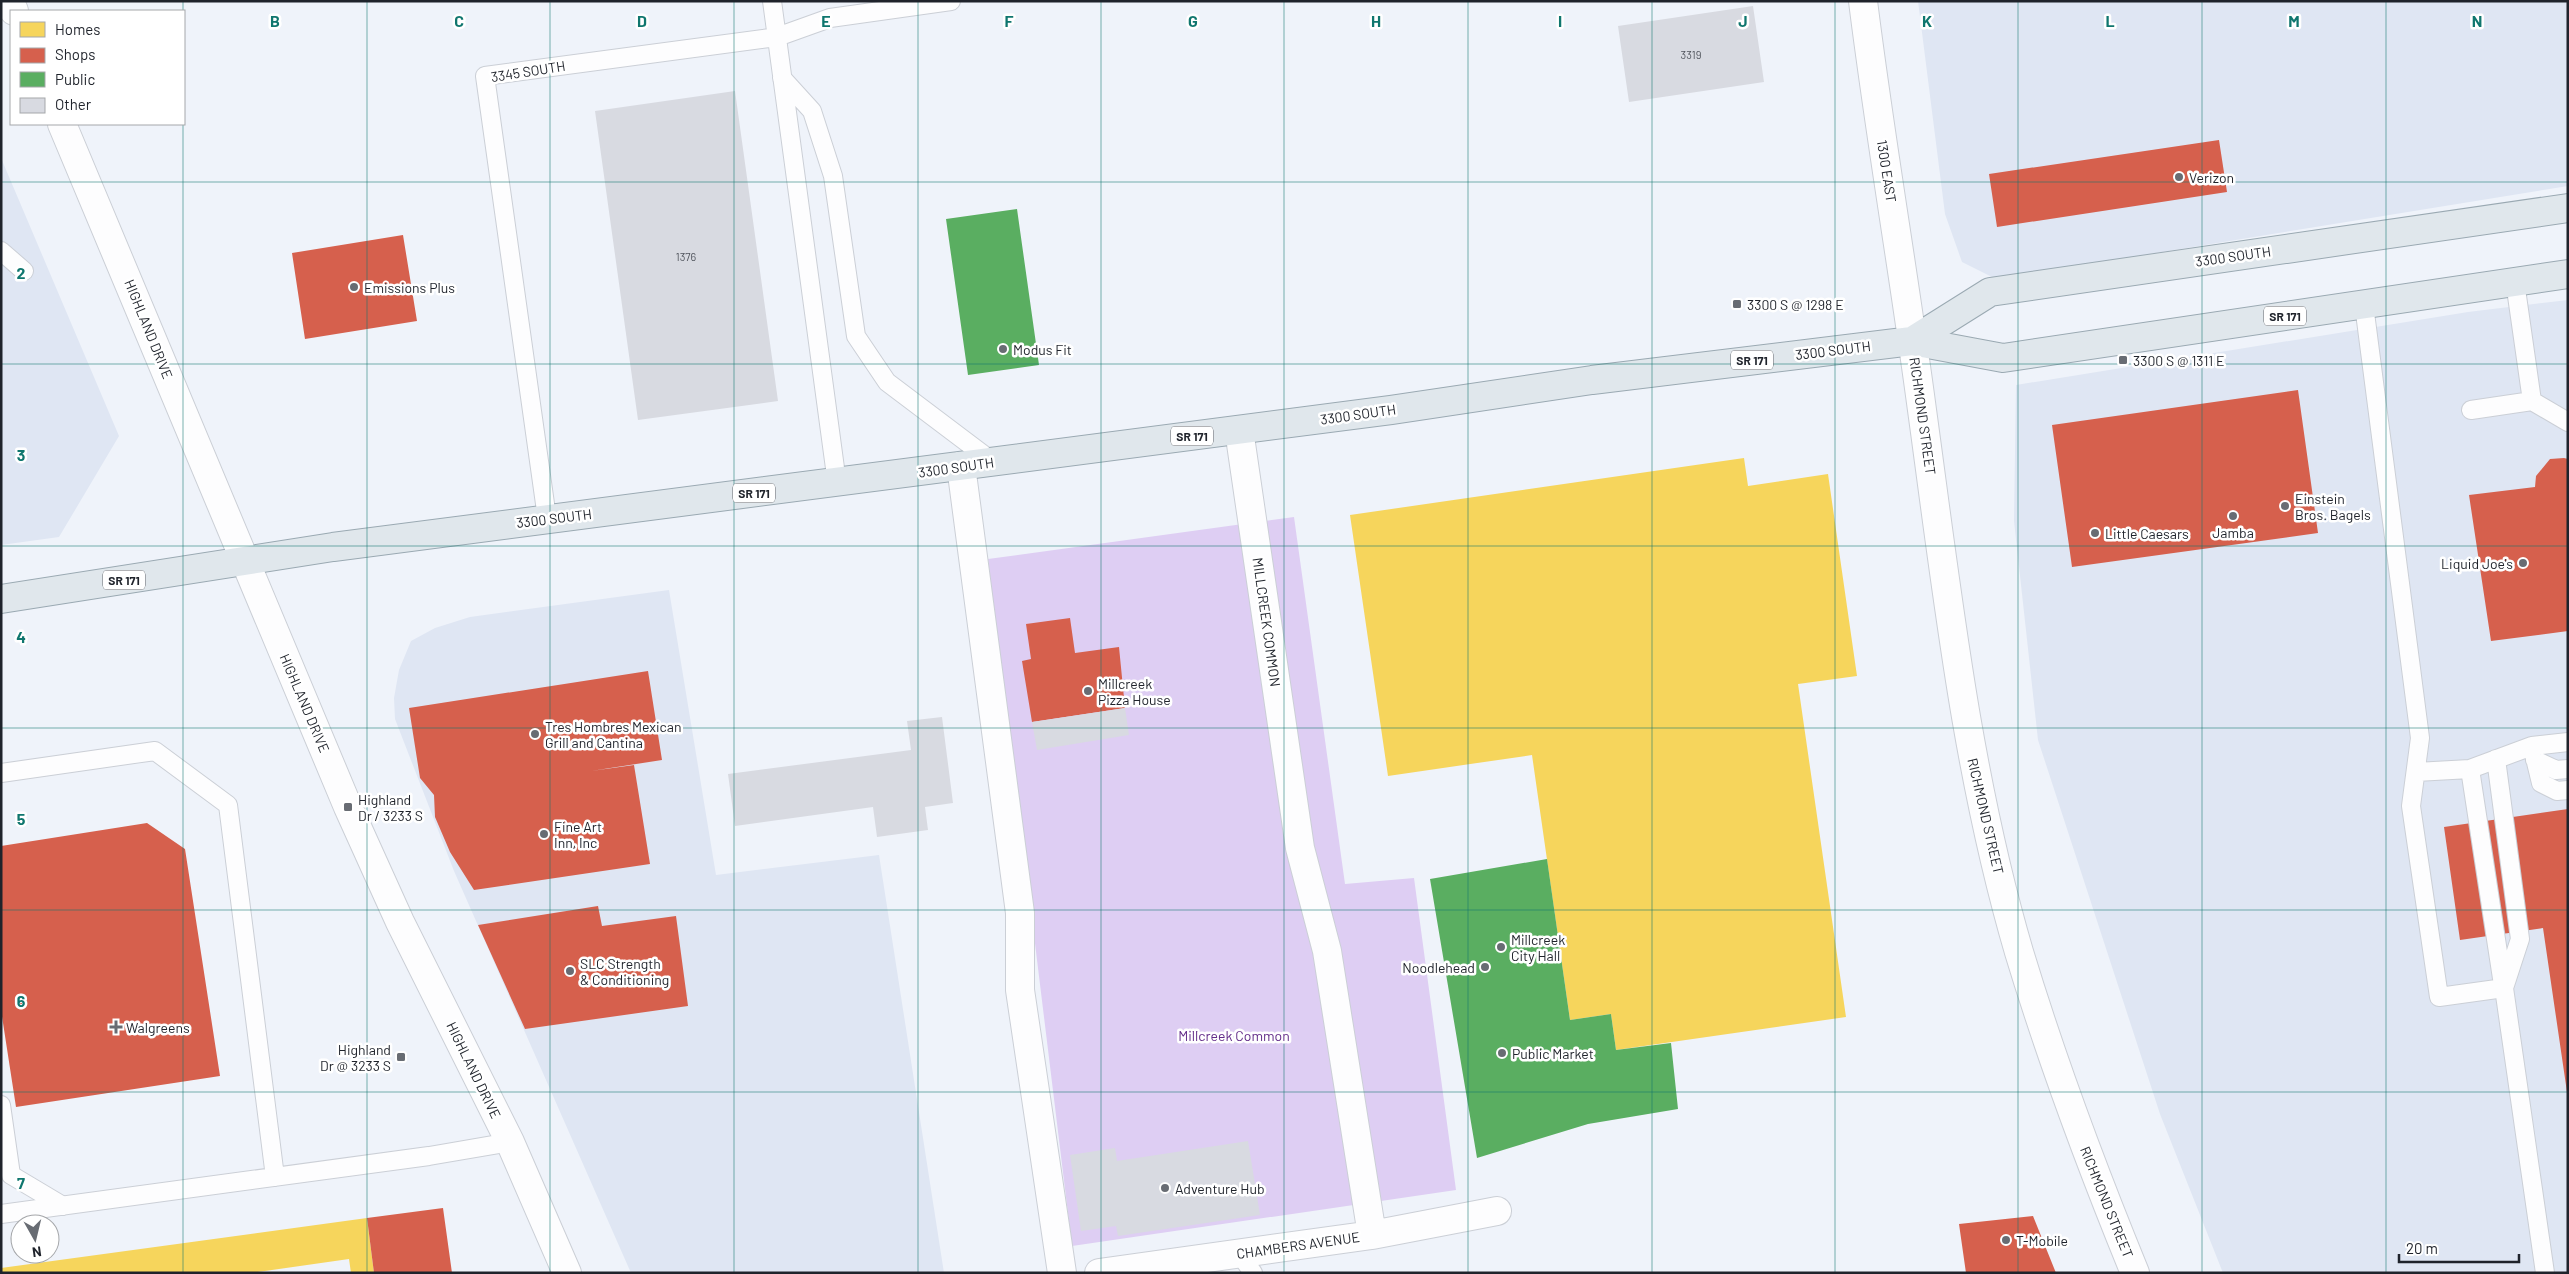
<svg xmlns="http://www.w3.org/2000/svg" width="2569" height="1274" font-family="Barlow,sans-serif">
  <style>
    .built { fill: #dfe6f3 }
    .green { fill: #decef3 }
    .homes { fill: #f6d55c }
    .shops { fill: #d6604d }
    .public { fill: #5aae61 }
    .building { fill: #d8dae1 }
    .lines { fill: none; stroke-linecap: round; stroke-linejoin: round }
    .lane-casing { stroke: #cbcfd6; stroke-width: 20 }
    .street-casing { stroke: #cbcfd6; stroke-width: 30 }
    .secondary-casing { stroke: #cbcfd6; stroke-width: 30 }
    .primary-casing { stroke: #9aa9b2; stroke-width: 30 }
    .lane { stroke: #fdfdfe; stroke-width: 18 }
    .street { stroke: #fdfdfe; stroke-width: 28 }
    .secondary { stroke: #fdfdfe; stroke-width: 28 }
    .primary { stroke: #e0e7ec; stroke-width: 28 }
    .grid { fill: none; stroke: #0f766e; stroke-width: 1; stroke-opacity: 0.55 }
    .poi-dot { fill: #686c73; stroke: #fff; stroke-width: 2 }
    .labels { text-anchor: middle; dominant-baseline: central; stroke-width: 5; stroke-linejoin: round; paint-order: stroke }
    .number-label { font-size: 11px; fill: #50545c }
    .shield { fill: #fff; stroke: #62656b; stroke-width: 1 }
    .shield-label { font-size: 12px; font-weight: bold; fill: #1f232b }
    .street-label { font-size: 14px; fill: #1f232b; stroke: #fff }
    .poi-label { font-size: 14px; fill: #1f232b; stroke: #fff; text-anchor: start }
    .park-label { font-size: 14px; fill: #622b88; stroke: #fff }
    .grid-label { font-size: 16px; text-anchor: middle; font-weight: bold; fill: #0f766e; stroke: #fff; stroke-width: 5; stroke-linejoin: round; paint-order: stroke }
  </style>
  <rect width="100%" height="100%" fill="#eff3fa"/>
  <!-- built -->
  <path class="built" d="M1918,1H2568V186L1996,279L1962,262L1945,214Z
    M1,158L119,436L59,537L1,545Z
    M2568,300V1273H2223L2160,1114L2038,740L2014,521L2016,385L2468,312Z
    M669,590L716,875L879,855L944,1273H631L454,871L395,719L394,698L399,670L411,641L435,628L470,617Z"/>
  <!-- green -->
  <path class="green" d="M1294,517L1345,884L1414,878L1456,1190L1072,1246L988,559Z"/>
  <!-- homes -->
  <path class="homes" d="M1744,458L1748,486L1828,474L1857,676L1798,684L1846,1017L1616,1050L1611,1014L1570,1020L1532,755L1388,776L1350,515Z
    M367,1218L374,1273H351L349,1259L251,1273H1V1268Z"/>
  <!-- shops -->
  <path class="shops" d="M2219,140L2227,192L1997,227L1989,174Z
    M403,235L417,321L305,339L292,253Z
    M2298,390L2318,533L2072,567L2052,425Z
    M2564,458L2568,459V631L2491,641L2469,495L2535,487L2536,476L2550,459Z
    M1070,618L1075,653L1119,647L1125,708L1032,722L1022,661L1031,659L1026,624Z
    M648,671L662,760L591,771L634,765L650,864L474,890L450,852L435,817L434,795L420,778L409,708Z
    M2568,809V1092H2567L2543,928L2460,940L2444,827Z
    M147,823L185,849L220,1076L16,1107L1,1010V846Z
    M598,906L602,926L676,916L688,1006L525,1029L478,925Z
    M443,1208L452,1273H374L367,1218Z
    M2033,1216L2056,1273H1966L1959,1224Z"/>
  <!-- public -->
  <path class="public" d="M1017,209L1039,365L968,375L946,219Z
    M1547,859L1570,1020L1611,1014L1616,1050L1671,1043L1678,1109L1588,1124L1477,1158L1430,879Z"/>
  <!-- building -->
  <path class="building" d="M1753,6L1764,82L1629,102L1618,26Z
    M735,91L778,401L638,420L595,111Z
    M1125,708L1129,735L1037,750L1032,722Z
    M942,717L953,803L925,807L928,830L877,837L873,807L735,826L728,774L911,750L907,721Z
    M1248,1141L1260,1215L1118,1236L1116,1226L1081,1231L1070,1155L1115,1148L1117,1161Z"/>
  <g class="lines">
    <defs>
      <path id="lane" d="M772,1L837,483
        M782,78L812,111L833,176L856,336L887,382L993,462
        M1,251L24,271
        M2364,305L2420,738L2411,806L2439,997L2504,988L2545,1273
        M2532,401L2568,422
        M2471,410L2532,401L2515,282
        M547,518L485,76L777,37L830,18L951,1
        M2532,746L2541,783L2557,791L2568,790
        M2496,759L2520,939L2504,988
        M2535,760L2556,770L2568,769
        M2470,769L2503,985
        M2416,772L2470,769L2532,746L2568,742
        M1,773L155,751L228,805L275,1177
        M1,1105L11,1175L63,1206
        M1,1214L429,1156L510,1142
        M1240,1254L1253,1273"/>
      <path id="street" d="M1239,430L1300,848L1327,951L1372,1235
        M961,466L1020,913V990L1062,1273
        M1099,1273L1372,1235L1497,1211"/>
      <path id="secondary" d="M10,1L14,11
        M1863,1C1880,138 1904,274 1922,410C1947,592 1967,775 2019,952C2052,1061 2092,1168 2135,1273
        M62,124L348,807L400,922L510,1142L567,1273"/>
      <path id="primary" d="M1912,341L1990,292L2568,208
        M1,599L333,547L1391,410L1592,380L1912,341L2003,358L2568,274"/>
    </defs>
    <!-- lane casing -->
    <use href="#lane" class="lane-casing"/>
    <!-- street casing -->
    <use href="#street" class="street-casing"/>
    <!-- secondary casing -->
    <use href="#secondary" class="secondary-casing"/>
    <!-- primary casing -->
    <use href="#primary" class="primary-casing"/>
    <!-- lane -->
    <use href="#lane" class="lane"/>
    <!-- street -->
    <use href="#street" class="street"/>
    <!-- secondary -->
    <use href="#secondary" class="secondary"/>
    <!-- primary -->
    <use href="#primary" class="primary"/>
  </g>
  <!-- grid -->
  <path class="grid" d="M183,1V11M367,1V1273M550,1V1273M734,1V1273M918,1V1273M1101,1V1273M1284,1V1273M1468,1V1273M1652,1V1273M1835,1V1273M2018,1V1273M2202,1V1273M2386,1V1273M183,124V1273M1,182H2568M1,364H2568M1,546H2568M1,728H2568M1,910H2568M1,1092H2568"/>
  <!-- markers -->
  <g class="poi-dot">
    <circle cx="2179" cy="177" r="5"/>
    <circle cx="354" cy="287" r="5"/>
    <rect x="1732" y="299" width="10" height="10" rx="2.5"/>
    <circle cx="1003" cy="349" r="5"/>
    <rect x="2118" y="355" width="10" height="10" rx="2.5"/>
    <circle cx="2285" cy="506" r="5"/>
    <circle cx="2233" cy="516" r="5"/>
    <circle cx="2095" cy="533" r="5"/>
    <circle cx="2523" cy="563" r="5"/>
    <circle cx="1088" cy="691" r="5"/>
    <circle cx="535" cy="734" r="5"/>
    <rect x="343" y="802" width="10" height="10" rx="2.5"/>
    <circle cx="544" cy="834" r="5"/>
    <circle cx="1501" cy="947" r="5"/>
    <circle cx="1485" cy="967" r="5"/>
    <circle cx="570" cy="971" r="5"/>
    <path d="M113.5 1019.5h5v5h5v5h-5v5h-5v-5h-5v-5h5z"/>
    <circle cx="1502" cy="1053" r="5"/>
    <rect x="396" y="1052" width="10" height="10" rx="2.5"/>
    <circle cx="1165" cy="1188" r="5"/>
    <circle cx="2006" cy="1240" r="5"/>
  </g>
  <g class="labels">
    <!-- number labels -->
    <g class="number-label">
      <text x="1691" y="54">3319</text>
      <text x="686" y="256">1376</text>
    </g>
    <!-- shield labels -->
    <g class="shield">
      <rect x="2264" y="306.5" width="42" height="19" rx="4"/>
      <rect x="1731" y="350.5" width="42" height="19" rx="4"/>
      <rect x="1171" y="426.5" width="42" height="19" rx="4"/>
      <rect x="733" y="483.5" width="42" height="19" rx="4"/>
      <rect x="103" y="570.5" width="42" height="19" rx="4"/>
    </g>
    <g class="shield-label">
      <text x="2285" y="316">SR 171</text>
      <text x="1752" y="360">SR 171</text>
      <text x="1192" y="436">SR 171</text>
      <text x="754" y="493">SR 171</text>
      <text x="124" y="580">SR 171</text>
    </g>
    <!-- street labels -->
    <g class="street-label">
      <text transform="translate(528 71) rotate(-9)">3345 SOUTH</text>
      <text transform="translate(1887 171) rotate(81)">1300 EAST</text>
      <text transform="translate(2233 256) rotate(-8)">3300 SOUTH</text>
      <text transform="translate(149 329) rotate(68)">HIGHLAND DRIVE</text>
      <text transform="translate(1833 350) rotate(-7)">3300 SOUTH</text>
      <text transform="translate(1358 414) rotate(-8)">3300 SOUTH</text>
      <text transform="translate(1923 416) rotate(82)">RICHMOND STREET</text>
      <text transform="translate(956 467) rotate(-8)">3300 SOUTH</text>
      <text transform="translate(554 518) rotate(-7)">3300 SOUTH</text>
      <text transform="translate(1267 622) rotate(82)">MILLCREEK COMMON</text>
      <text transform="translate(305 703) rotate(67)">HIGHLAND DRIVE</text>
      <text transform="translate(1986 816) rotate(77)">RICHMOND STREET</text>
      <text transform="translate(474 1070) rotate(64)">HIGHLAND DRIVE</text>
      <text transform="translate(2107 1202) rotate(68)">RICHMOND STREET</text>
      <text transform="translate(1298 1245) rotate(-8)">CHAMBERS AVENUE</text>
    </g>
    <!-- poi labels -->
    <g class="poi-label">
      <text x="2189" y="177">Verizon</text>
      <text x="364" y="287">Emissions Plus</text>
      <text x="1747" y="304">3300 S @ 1298 E</text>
      <text x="1013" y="349">Modus Fit</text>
      <text x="2133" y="360">3300 S @ 1311 E</text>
      <text x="2295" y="498">Einstein<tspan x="2295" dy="16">Bros. Bagels</tspan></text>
      <text x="2233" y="532" text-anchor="middle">Jamba</text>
      <text x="2105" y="533">Little Caesars</text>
      <text x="2513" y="563" text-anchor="end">Liquid Joe's</text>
      <text x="1098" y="683">Millcreek<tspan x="1098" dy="16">Pizza House</tspan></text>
      <text x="545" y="726">Tres Hombres Mexican<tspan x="545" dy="16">Grill and Cantina</tspan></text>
      <text x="358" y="799">Highland<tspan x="358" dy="16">Dr / 3233 S</tspan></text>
      <text x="554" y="826">Fine Art<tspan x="554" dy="16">Inn, Inc</tspan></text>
      <text x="1511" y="939">Millcreek<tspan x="1511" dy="16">City Hall</tspan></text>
      <text x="580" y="963">SLC Strength<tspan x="580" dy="16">&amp; Conditioning</tspan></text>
      <text x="1475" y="967" text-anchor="end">Noodlehead</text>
      <text x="126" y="1027">Walgreens</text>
      <text x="391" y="1049" text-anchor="end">Highland<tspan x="391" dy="16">Dr @ 3233 S</tspan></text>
      <text x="1512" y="1053">Public Market</text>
      <text x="1175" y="1188">Adventure Hub</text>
      <text x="2016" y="1240">T-Mobile</text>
    </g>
    <!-- park labels -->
    <g class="park-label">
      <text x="1234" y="1035">Millcreek Common</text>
    </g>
  </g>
  <g class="grid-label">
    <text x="275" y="27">B</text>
    <text x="459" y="27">C</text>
    <text x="642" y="27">D</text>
    <text x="826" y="27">E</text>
    <text x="1009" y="27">F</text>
    <text x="1193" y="27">G</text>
    <text x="1376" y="27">H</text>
    <text x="1560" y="27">I</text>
    <text x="1743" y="27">J</text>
    <text x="1927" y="27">K</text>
    <text x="2110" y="27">L</text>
    <text x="2294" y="27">M</text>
    <text x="2477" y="27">N</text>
    <text x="21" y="279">2</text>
    <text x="21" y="461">3</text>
    <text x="21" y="643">4</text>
    <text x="21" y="825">5</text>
    <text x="21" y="1007">6</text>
    <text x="21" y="1189">7</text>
  </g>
  <!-- border -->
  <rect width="2569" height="1274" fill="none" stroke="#1f232b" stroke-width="5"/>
  <!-- legend -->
  <rect x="10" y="10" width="175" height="115" fill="#ffffff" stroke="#a5a7aa"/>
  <rect x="20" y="22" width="25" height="15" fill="#f6d55c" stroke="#a5a7aa"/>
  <text x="55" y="35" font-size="15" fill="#1f232b">Homes</text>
  <rect x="20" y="48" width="25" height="15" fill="#d6604d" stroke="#a5a7aa"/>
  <text x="55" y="60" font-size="15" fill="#1f232b">Shops</text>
  <rect x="20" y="72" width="25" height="15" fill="#5aae61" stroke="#a5a7aa"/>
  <text x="55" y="85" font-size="15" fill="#1f232b">Public</text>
  <rect x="20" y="98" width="25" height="15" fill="#d8dae1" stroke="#a5a7aa"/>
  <text x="55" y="110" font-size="15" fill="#1f232b">Other</text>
  <!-- north arrow -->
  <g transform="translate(35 1239) rotate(172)"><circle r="24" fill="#ffffff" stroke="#a5a7aa"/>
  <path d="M0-4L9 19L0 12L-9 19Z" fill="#686c73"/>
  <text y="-8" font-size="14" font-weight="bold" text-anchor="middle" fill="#1f232b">N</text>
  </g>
  <!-- scale -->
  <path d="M2399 1254v8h120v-8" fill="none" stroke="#1f232b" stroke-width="2.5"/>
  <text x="2406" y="1254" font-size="15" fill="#1f232b" stroke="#ffffff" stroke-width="4" paint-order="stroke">20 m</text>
</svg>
